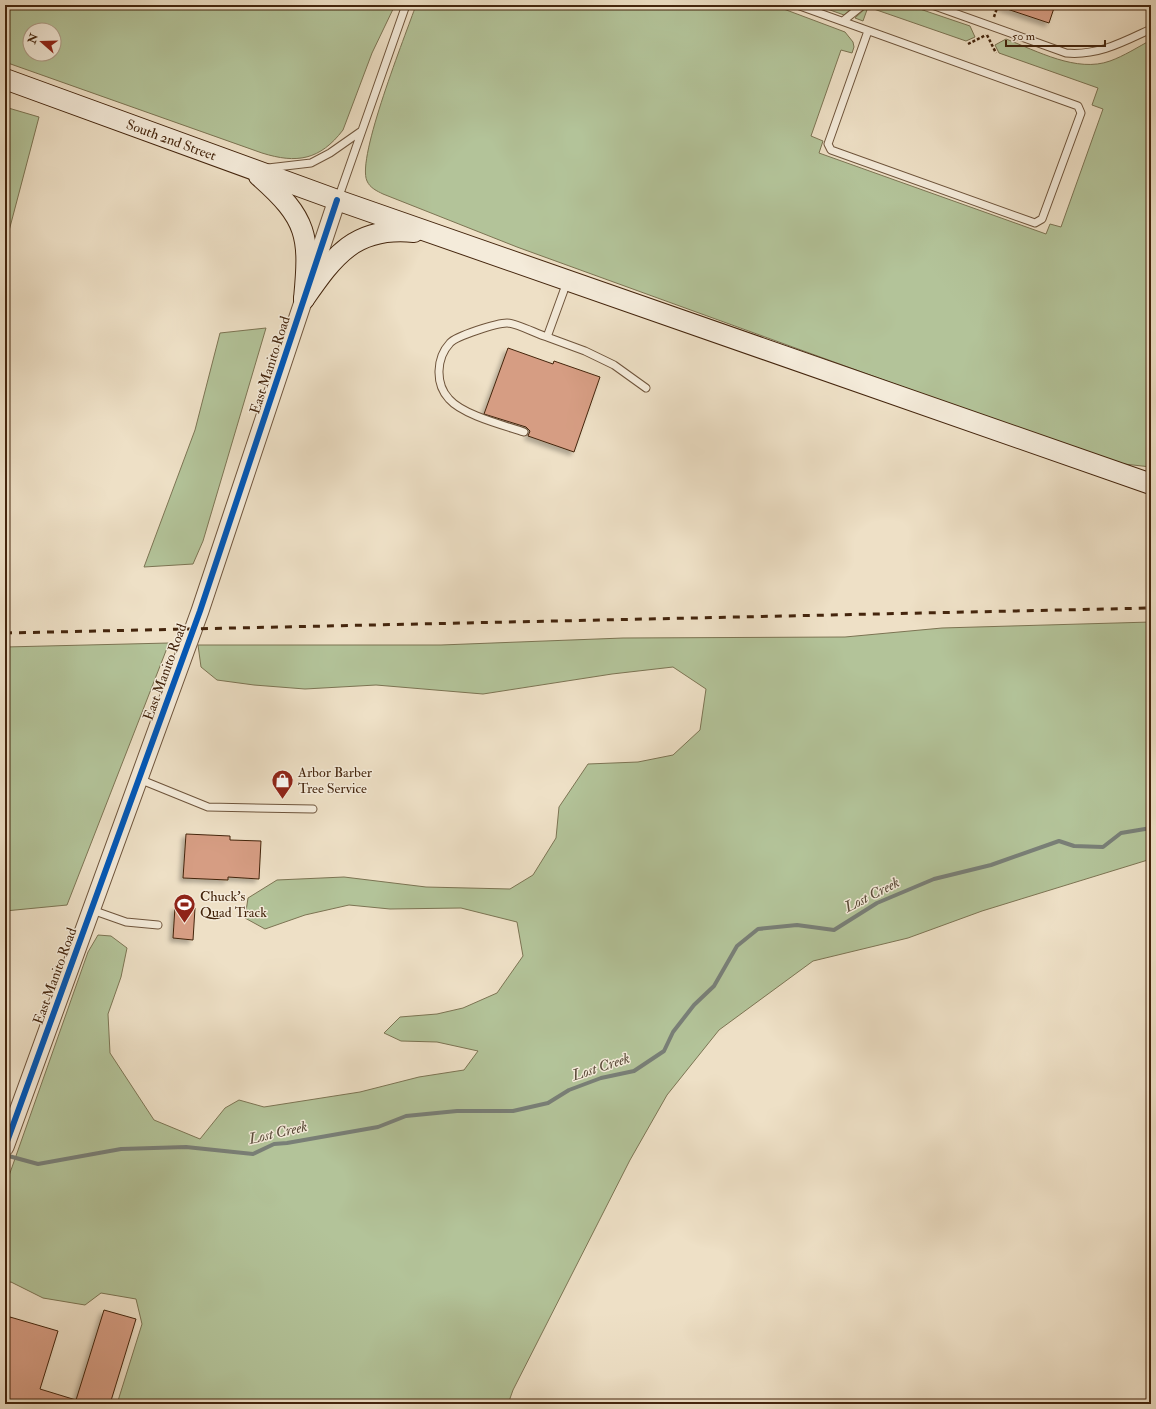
<svg xmlns="http://www.w3.org/2000/svg" width="1156" height="1409" font-family="'IM FELL Double Pica',serif">
  <style>
    .green { fill: #b3c399; stroke: #7c7453; fill-rule: evenodd }
    .lines { fill: none; stroke-linecap: round; stroke-linejoin: round }
    .stream { stroke: #797f77; stroke-width: 4 }
    .building { fill: #d69d83; stroke: #44250d; filter: url(#shadow) }
    .service-casing { stroke: #6e543b; stroke-width: 9 }
    .tertiary-casing { stroke: #6e543b; stroke-width: 19 }
    .secondary-casing { stroke: #44250d; stroke-width: 22 }
    .path { stroke: #44250d; stroke-width: 2.5; stroke-dasharray: 3 2; stroke-linecap: butt }
    .service { stroke: #f4ebda; stroke-width: 7 }
    .tertiary { stroke: #f4ebda; stroke-width: 17 }
    .secondary { stroke: #f4ebda; stroke-width: 20 }
    .rail { stroke: #44250d; stroke-width: 3; stroke-dasharray: 7 7; stroke-linecap: butt }
    .cycleway-casing { stroke: #f4ebda; stroke-width: 8 }
    .cycleway { stroke: #0057b8; stroke-width: 6 }
    .labels { text-anchor: middle; dominant-baseline: central; stroke-width: 3; stroke-linejoin: round; paint-order: stroke }
    .street-label { font-size: 14px; fill: #44250d; stroke: #f4ebda }
    .poi-label { font-size: 14px; fill: #44250d; stroke: #f4ebda; text-anchor: start }
    .water-label { font-size: 15px; font-style: italic; fill: #5a4a39; stroke: #f4ebda }
  </style>
  <defs>
    <filter id="shadow"><feDropShadow dx="-3.5" dy="3.5" stdDeviation="2" flood-color="#0004"/></filter>
  </defs>
  <rect width="100%" height="100%" fill="#eee0c6"/>
  <filter id="stains"><feTurbulence type="fractalNoise" baseFrequency=".005" numOctaves="4"/><feColorMatrix values="0 0 0 0 .2 0 0 0 0 .09 0 0 0 0 .02 0 0 0 .5 -.17"/></filter>
  <radialGradient id="worn" r=".72"><stop offset=".6" stop-color="#630" stop-opacity="0"/><stop offset="1" stop-color="#630" stop-opacity=".3"/></radialGradient>
  <!-- green -->
  <path class="green" d="M5,5H395L372,53L343,130C320,160 297,164 262,153L5,62ZM30,30H54V54H30Z
    M416,5H773L845,32L853,42L854,47L852,53L841,50L811,136L823,141L819,153L1046,234L1050,224L1061,227L1103,109L1092,105L1098,88L999,53L995,45L1006,39C1037,51 1077,73 1110,61C1124,56 1138,47 1151,40V467L1124,464L1074,449L517,247L383,194C377,191 370,188 367,181C356,158 406,34 416,5Z
    M816,5H856L844,15Z
    M869,5H908L970,26L975,37L966,41L868,7L863,21L855,18Z
    M5,107L39,117L5,246Z
    M266,328L203,541L193,564L144,567L195,430L220,333Z
    M1151,622V859L982,911L908,938L813,961L719,1030L667,1095L630,1160L513,1390L508,1404H117L142,1324L136,1299L101,1293L85,1305L43,1298L11,1282L5,1283V1187L88,952L98,935L111,936L127,948L121,977L108,1014L110,1053L154,1120L200,1139L225,1108L239,1100L264,1107L360,1092L419,1077L464,1070L478,1051L437,1042L401,1041L384,1033L400,1017L437,1014L463,1008L497,993L523,956L517,922L461,908L390,909L349,905L305,915L265,929L245,918L248,898L277,880L344,877L426,887L510,889L533,875L556,838L559,807L588,764L638,762L673,755L700,730L706,689L673,667L612,674L483,694L376,685L305,689L254,685L217,680L201,667L198,645H441L623,638L845,637L942,628Z
    M169,643L67,905L5,911V647Z"/>
  <g class="lines">
    <!-- stream -->
    <path class="stream" d="M5,1155L38,1164L121,1149L186,1147L253,1154L274,1144L287,1143L378,1127L406,1116L457,1111H513L548,1103L569,1090L601,1078L634,1071L664,1051L673,1032L694,1005L714,986L737,946L758,929L797,925L834,930L877,903L934,879L991,865L1059,841L1074,846L1103,847L1121,833L1151,828"/>
  </g>
  <!-- building -->
  <path class="building" d="M1001,5H1055L1049,23L1001,7Z
    M508,348L553,364L554,361L600,377L574,452L528,436L530,431L526,427L484,414Z
    M186,834L230,836V840L261,841L259,879L228,877V880L183,878Z
    M175,907L195,908L193,940L173,938Z
    M104,1310L136,1319L110,1404H5V1336L10,1317L58,1331L40,1389L76,1400Z"/>
  <g class="lines">
    <defs>
      <path id="service" d="M797,5L1078,106L1081,113L1042,219L1035,223L831,150L828,144L868,31
        M932,5L1066,53C1098,56 1123,42 1151,29
        M843,21L863,5
        M268,168L311,163L330,153L360,132
        M338,199L406,5
        M547,337L585,351L614,365L646,388
        M524,432C503,425 463,415 449,399C435,384 436,358 450,343C456,336 497,323 507,323C516,323 537,334 547,337L567,282
        M139,779L208,807L313,809
        M92,910L126,922L158,925"/>
      <path id="tertiary" d="M5,1147L200,611L337,200"/>
      <g id="secondary">
        <path id="s1" d="M5,79L337,200L1151,484"/>
        <path d="M259,176C308,219 310,236 304,299"/>
        <path d="M304,299C334,256 355,226 414,232"/>
      </g>
    </defs>
    <!-- service casing -->
    <use href="#service" class="service-casing"/>
    <!-- tertiary casing -->
    <use href="#tertiary" class="tertiary-casing"/>
    <!-- secondary casing -->
    <use href="#secondary" class="secondary-casing"/>
    <!-- path -->
    <path class="path" d="M994,17L998,5
      M987,35L996,53
      M968,44L986,35"/>
    <!-- service -->
    <use href="#service" class="service"/>
    <!-- tertiary -->
    <use href="#tertiary" class="tertiary"/>
    <!-- secondary -->
    <use href="#secondary" class="secondary"/>
    <!-- rail -->
    <path class="rail" d="M5,633L1151,608"/>
    <defs>
      <path id="cycleway" d="M5,1147L200,611L337,200"/>
    </defs>
    <!-- cycleway casing -->
    <use href="#cycleway" class="cycleway-casing"/>
    <!-- cycleway -->
    <use href="#cycleway" class="cycleway"/>
  </g>
  <!-- icons -->
  <defs>
    <symbol id="shop-pin" viewBox="-11 -11 22 30"><path d="M0 17L-7.5 6A9.5 9.5 0 1 1 7.5 6Z" fill="#8f2418" stroke="#f4ebda"/><path d="M-5-2.5h2.3a2.7 3.5 0 0 1 5.4 0H5L5.5 6h-11ZM-1.5-2.5h3a1.5 2.3 0 0 0-3 0Z" fill="#fff"/></symbol>
    <symbol id="stadium-pin" viewBox="-11 -11 22 30"><path d="M0 17L-7.5 6A9.5 9.5 0 1 1 7.5 6Z" fill="#8f2418" stroke="#f4ebda"/><path d="M0-5a6.5 5 0 1 0 0 10a6.5 5 0 1 0 0-10ZM-3.5-1.8h7v3.6h-7Z" fill="#fff"/></symbol>
  </defs>
  <g fill-rule="evenodd">
    <use href="#shop-pin" x="270" y="768" width="25" height="34"/>
    <use href="#stadium-pin" x="172" y="892" width="25" height="34"/>
  </g>
  <g class="labels">
    <!-- street labels -->
    <g class="street-label">
      <text stroke="none"><textPath href="#s1" startOffset="177">South 2nd Street</textPath></text>
      <text transform="translate(270 365) rotate(-72)">East Manito Road</text>
      <text transform="translate(165 672) rotate(-70)">East Manito Road</text>
      <text transform="translate(55 976) rotate(-70)">East Manito Road</text>
    </g>
    <!-- poi labels -->
    <g class="poi-label">
      <text x="298" y="772">Arbor Barber<tspan x="298" dy="16">Tree Service</tspan></text>
      <text x="200" y="896">Chuck's<tspan x="200" dy="16">Quad Track</tspan></text>
    </g>
    <!-- water labels -->
    <g class="water-label">
      <text transform="translate(872 895) rotate(-27)">Lost Creek</text>
      <text transform="translate(601 1067) rotate(-18)">Lost Creek</text>
      <text transform="translate(278 1133) rotate(-13)">Lost Creek</text>
    </g>
  </g>
  <!-- margin -->
  <rect width="1156" height="1409" fill="none" stroke="#eee0c6" stroke-width="20"/>
  <rect x="6" y="6" width="1144" height="1397" fill="none" stroke="#44250d" stroke-width="2"/>
  <rect x="10" y="10" width="1136" height="1389" fill="none" stroke="#44250d"/>
  <!-- north arrow -->
  <g transform="translate(42 42) rotate(290)"><circle r="19" fill="#f4ebda" stroke="#ae9c88"/>
  <path d="M0-3L7 15L0 10L-7 15Z" fill="#8f2418"/>
  <text y="-6" font-size="11" font-weight="bold" text-anchor="middle" fill="#44250d">N</text>
  </g>
  <!-- scale -->
  <path d="M1006 40v6h99v-6" fill="none" stroke="#44250d" stroke-width="2"/>
  <text x="1012" y="40" font-size="12" fill="#44250d" stroke="#f4ebda" stroke-width="3" paint-order="stroke">50 m</text>
  <rect width="100%" height="100%" filter="url(#stains)"/>
  <rect width="100%" height="100%" fill="url(#worn)"/>
</svg>
